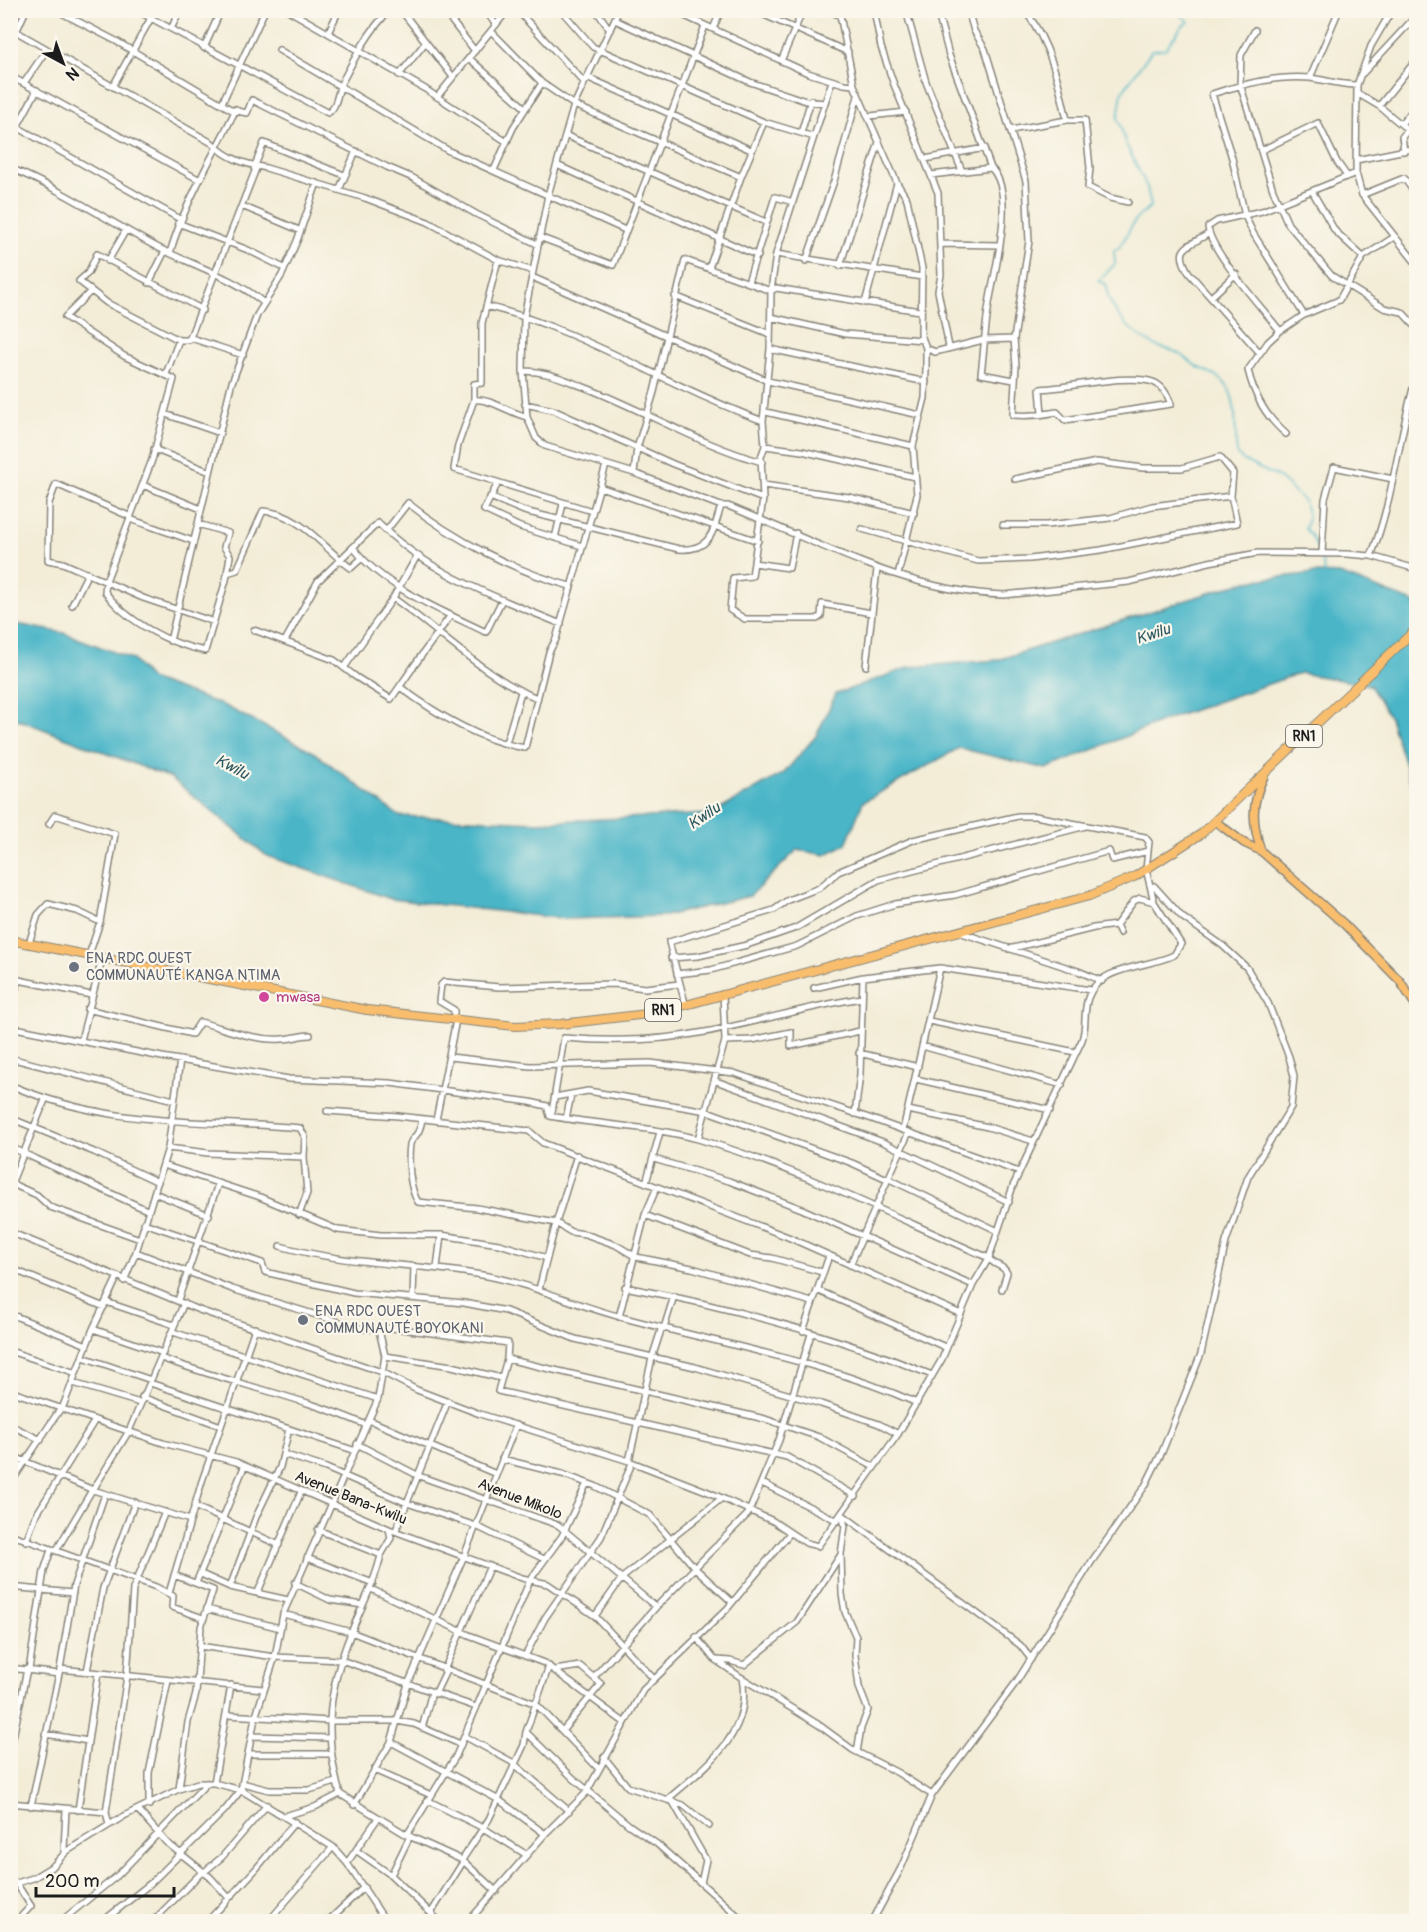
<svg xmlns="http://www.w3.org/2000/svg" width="1427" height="1932" font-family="Pangolin,sans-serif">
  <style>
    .water { fill: #4ab5c7; stroke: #336872; stroke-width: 1.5 }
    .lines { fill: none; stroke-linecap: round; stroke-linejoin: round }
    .stream { stroke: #4ab5c7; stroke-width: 1.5 }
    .minor-casing { stroke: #88847a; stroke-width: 8 }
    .major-casing { stroke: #88847a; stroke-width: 10 }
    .highway-casing { stroke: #88847a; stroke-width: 10 }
    .minor { stroke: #fff; stroke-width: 5 }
    .major { stroke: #f9be6d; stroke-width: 7 }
    .highway { stroke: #f9be6d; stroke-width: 8 }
    .worship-dot { fill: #6b7280; stroke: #fbf7ec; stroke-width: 2 }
    .hotel-dot { fill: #d1479c; stroke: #fbf7ec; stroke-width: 2 }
    .labels { text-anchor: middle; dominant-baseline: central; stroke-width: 4.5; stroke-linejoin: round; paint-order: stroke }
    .shield { fill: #fbf7ec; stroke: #5f5e5a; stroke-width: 1.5 }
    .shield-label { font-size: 14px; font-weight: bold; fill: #1c1c1c }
    .worship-label { font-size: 15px; fill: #5b616d; stroke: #fbf7ec; text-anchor: start }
    .hotel-label { font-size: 15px; fill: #b23c85; stroke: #fbf7ec; text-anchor: start }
    .street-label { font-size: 15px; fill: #1c1c1c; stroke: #fbf7ec }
    .water-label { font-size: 16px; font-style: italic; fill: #2e5960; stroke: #fbf7ec }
  </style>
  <rect width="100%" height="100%" fill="#fbf7ec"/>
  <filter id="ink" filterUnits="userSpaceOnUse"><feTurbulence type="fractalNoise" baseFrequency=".0167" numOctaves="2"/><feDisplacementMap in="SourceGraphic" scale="12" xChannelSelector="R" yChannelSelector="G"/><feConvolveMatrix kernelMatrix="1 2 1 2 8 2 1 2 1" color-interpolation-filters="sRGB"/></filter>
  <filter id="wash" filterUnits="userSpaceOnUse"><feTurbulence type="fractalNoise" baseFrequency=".008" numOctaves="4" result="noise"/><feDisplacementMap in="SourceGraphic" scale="24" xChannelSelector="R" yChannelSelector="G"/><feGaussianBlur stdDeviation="1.35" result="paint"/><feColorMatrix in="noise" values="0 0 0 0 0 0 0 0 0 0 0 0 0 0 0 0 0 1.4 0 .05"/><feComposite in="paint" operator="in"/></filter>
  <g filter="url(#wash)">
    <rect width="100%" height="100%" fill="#f3edd8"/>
    <!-- water -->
    <path class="water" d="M1315,573L1340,574L1416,603V800L1390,718L1370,685L1300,673L1168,719L1046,769L959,748L863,802L846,844L825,855L797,850L750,896L665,916L566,919L391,899L267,856L171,778L17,719L11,720V623L64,633L132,659L150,679L225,706L312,751L399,816L536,822L712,814L784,773L816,736L836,694L910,667L997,660L1247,581Z"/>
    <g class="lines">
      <!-- stream -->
      <path class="stream" d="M1175,10L1189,22L1182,26L1165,49L1152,50L1122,92L1118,118L1126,144L1147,187L1151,206L1136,219L1119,248L1114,250L1115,264L1098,281L1105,284C1110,312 1130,333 1156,346C1163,349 1171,349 1178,353C1185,356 1190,362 1196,366C1211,374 1224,376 1231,394C1238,413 1234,433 1237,453L1242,460L1278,477L1304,501L1308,518L1305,529L1311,535L1319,552
        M1321,556L1325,575"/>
    </g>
  </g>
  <g filter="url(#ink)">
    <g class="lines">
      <defs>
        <path id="minor" d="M56,10L116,41L232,110L247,113L252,100L387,167L413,178L476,214L537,244
          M136,10L328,113C337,107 337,94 341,84C354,59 369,30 390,10
          M288,10L425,89L507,142
          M401,10L453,77
          M443,10L475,51
          M485,10L496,25
          M517,10L584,82L589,78L751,150
          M561,10L593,47L764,122L814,137
          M596,10L610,30
          M619,10L574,105L548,195L524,317L523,371L527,417L536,438L545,446L634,473L721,506H728C818,542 906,592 1004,595L1129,582L1209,562L1258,553L1347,554L1371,556L1416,569
          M672,10L808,73L844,84L854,85
          M753,10L848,52
          M829,10L840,16
          M839,10L854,85L897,183L907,199L922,268L921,335L926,348V369L925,398L913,446L917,495L898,575
          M874,10L881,47L893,82L938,193L941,275L938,291L949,347
          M906,10L926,82L962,171
          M937,10L949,55L991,168C1017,193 994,272 989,304C985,327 984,351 981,374L1014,380
          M968,10L974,31L985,49L1026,181L1029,241L1014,339L1016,366L1013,415C1027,416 1043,415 1057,412L1065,420L1171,404C1168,396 1162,385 1153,382C1129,373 1068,388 1040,389L1042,414
          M1392,10L1371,46L1357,85L1356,173L1362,195L1416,263
          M1026,12C1050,43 1059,83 1067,120
          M615,20L750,82L806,101L825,103
          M10,28L212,143C228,159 245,164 266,168L365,198L428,222L498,260L533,271
          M171,29L180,10
          M713,29L721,10
          M17,30L26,10
          M1255,30L1241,55L1240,84L1273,190L1288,224L1332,276L1384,308L1402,312L1416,327
          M491,31L542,83L574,105L741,177
          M328,33L339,10
          M204,48L221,10
          M279,50L449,151L625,230
          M470,59L525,108
          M781,61L803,10
          M1363,73L1416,16
          M399,75L426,42
          M10,76L198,179
          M1310,78L1339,10
          M832,81L776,254L771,291L770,349L763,421L765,446L761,457L763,499L752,576L733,578L730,610L745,619H817L821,616L822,604L871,613
          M24,83L47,49
          M113,86L151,18
          M1357,93L1379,106L1408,130L1402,137L1404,151
          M437,97L508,10
          M222,103L265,10
          M1379,106L1416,60
          M870,116L906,112
          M10,123L180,219
          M1402,123L1416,106
          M17,127L37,90
          M1011,130L1067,120H1085L1090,168L1088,187L1110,198L1128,202
          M1408,130L1416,125
          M801,133L811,100
          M567,136L766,222
          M1262,150L1318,123L1337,162L1347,176
          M925,159L985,148
          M1356,160L1416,148
          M559,166L758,256
          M10,168C61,189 107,220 155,246C191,265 232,276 264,303
          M254,168L264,143L344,175
          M494,170L513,128L542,83
          M931,175L991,168
          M339,190L356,151
          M1312,191L1335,231L1363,257
          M1362,195L1404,178L1416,195
          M242,206L299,230
          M178,223L248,250L284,268
          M1208,234C1188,247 1173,247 1189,273L1260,353
          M539,237L613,265L705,26
          M941,244L999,245
          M170,253C185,201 213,157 236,109
          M776,254L922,277
          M498,260L482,323V383L474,384V400L458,445L454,469L592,511
          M108,261L126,230
          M806,261L834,181L858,96
          M840,266L879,142
          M709,268L741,177L764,122
          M532,277L768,381L920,415
          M748,282L775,197L793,202
          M149,283L165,251
          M90,292L65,317L124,356L174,379L152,460L106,581L105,592C127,622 170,644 205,651L226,580L230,556L224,547L228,533L198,524
          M675,296L770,334
          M1211,297L1236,274
          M865,303L897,183
          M486,306C584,330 669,387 763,421
          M203,310L97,254L88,273L79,281L107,303L179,340H189L257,166
          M1304,315L1253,233L1245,216L1232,158L1212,94C1242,84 1277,75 1310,78C1326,80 1340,85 1357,85
          M771,317L845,334L923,340
          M1280,331C1264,310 1210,251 1208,227L1217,221L1262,211L1356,173
          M191,338L243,355
          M926,348L935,352L983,340L1014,339
          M770,349L926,382
          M523,371C547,371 563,379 584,387C644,410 700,445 762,462
          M166,374L179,340
          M474,400C490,398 510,413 527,417
          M525,404L553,410L673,464L763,499
          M766,412L913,446
          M165,414L220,433
          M1286,434C1266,417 1254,396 1248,370L1268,342L1280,331L1304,315L1339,300L1363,257L1394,237
          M765,446L802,451L915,477
          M154,449L210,472
          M634,473L637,448L654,392L685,260L771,291L776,288L920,311
          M498,483L484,510L520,527L582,546
          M143,485L201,509
          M763,485L849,497L914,513
          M600,487L758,541
          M490,497L524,511L679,549C710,551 713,533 721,506
          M131,517L56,484L49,503L48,560L63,563L143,598L214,622
          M130,519L193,541
          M1003,525H1047L1110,518L1152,506L1231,496
          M862,529L978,561L1030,559L1101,550L1237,523L1231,496L1233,473L1220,457L1182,468H1143L1097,462L1015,479
          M386,531L408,503C451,538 516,572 570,586
          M555,538L563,504
          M353,547C381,586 444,612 486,632L502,600
          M1322,553L1325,499L1334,467L1393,479
          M1371,556C1394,499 1398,437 1416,378
          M754,563L789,568L796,533
          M227,573L237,570L263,511C300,513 323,548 351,568L362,558
          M393,598C440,631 483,676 537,698
          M72,605L88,573
          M254,630L334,660L356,677L391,699C410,671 430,643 451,615
          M170,641L231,385L257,315L282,275L297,241L317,183
          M285,641L318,581L378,523C429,574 496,597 561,624
          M866,666L877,569
          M344,668L393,598L417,556
          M400,687C436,714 480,741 525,748L549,652L556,639L606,465
          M506,743L521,692
          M49,824L55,815L115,834L100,922L89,955
          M959,932L1078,971L1102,981
          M1120,933L1116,925L1134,901L1140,898L1154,902
          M29,943L38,915L48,904L77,911L100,922
          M1009,949L1094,928L1116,925
          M671,958L698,956L747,945L796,928L878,880L1086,826
          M677,974L711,970L797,946L857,916L895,904L955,895L1109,851L1112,860L1148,851
          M10,986L16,988L19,980L91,995
          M814,988L863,977L940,968L1091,990
          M87,1009L192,1034L200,1022C227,1029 254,1041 282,1039C292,1039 300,1035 310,1035
          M454,1020V1010L439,1001L441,985L444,982L499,987L614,984L645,988L679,984
          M929,1021L1075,1052
          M10,1027L162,1057L289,1079L390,1083L530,1102L547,1106L550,1116
          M81,1040L102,959
          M725,1041L752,1040L791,1032V1046L860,1031
          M922,1046L1062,1085
          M859,1053L918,1067
          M450,1057L530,1066L650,1063L734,1073L872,1119L1019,1172
          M10,1058L174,1100
          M916,1079L1050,1110
          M716,1081L883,1142L1009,1202
          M10,1085C112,1128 194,1119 300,1128L305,1137L304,1157L307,1193L299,1215
          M555,1097L588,1091L707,1111L852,1163L887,1179
          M908,1110L988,1127L1033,1141
          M327,1111L398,1116L529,1131L543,1143L788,1237L961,1314
          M552,1112L564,1038C610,1042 659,1041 705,1032C758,1022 809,1006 862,998
          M855,1114L860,1074L863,977
          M550,1116C599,1125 650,1126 698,1139C798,1168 894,1217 989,1258C993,1266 1003,1264 1007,1273L1002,1289
          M10,1118L94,1152L158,1182
          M422,1119C420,1136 412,1137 410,1144C408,1160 409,1188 418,1202L477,1208L556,1223L571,1232L585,1234L616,1245L636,1257L692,1268L812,1302
          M566,1119L571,1095
          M436,1120L456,1020
          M903,1130L940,968
          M698,1139L725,1041L723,994
          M10,1147L147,1210
          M168,1148L208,1153L304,1157
          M654,1159L729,1181L802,1209L973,1285
          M163,1165L260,1197L338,1230L381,1235H441L499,1244L547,1258
          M887,1178L996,1230
          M10,1183L37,1195L50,1207L140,1239
          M646,1183L660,1132
          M11,1184L45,1100
          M154,1193L209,1215
          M645,1215L750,1255L772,1258L822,1272
          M144,1223L262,1263L265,1272L354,1293L464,1303L506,1311L575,1339L695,1367L821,1404L879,1424L898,1434
          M10,1232L199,1310L382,1372L417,1390L480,1414L629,1461L706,1491L773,1521L806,1543L818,1546L898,1434L942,1359L973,1285L989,1258L1013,1186L1082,1040C1087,1026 1083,1012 1088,998C1099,965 1148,968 1174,955L1181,944L1154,902L1146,869L1149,842L1145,837L1035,816H1018L913,840L838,872L819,888L788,900L774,910L669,942L685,1003
          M280,1246C346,1265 414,1263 482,1275C530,1283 574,1305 621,1317C720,1344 823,1361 917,1403
          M136,1252L232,1289L362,1329L394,1328L508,1343L507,1359L498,1391L787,1457L856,1496
          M850,1265L909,1132
          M10,1268L104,1307
          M437,1268L441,1235
          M124,1281L136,1252L168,1148L180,1060
          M625,1287C730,1307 833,1335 932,1375
          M539,1289L556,1223L577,1155
          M817,1290L945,1347
          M413,1297L414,1266
          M178,1300L218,1184
          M106,1302L174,1325
          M10,1314L87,1345
          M619,1317L645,1215L657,1187
          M664,1328L674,1296
          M93,1329L163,1353
          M803,1331L829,1256
          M173,1332L378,1399
          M10,1351L76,1373
          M385,1356L452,1366L501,1378
          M83,1357L151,1380
          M161,1358C228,1383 301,1396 366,1425
          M507,1359L765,1419L819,1437L874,1467
          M73,1383L140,1403
          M150,1383L353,1450
          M10,1391L163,1443L236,1462L389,1529L522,1578L548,1584L595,1616L653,1678
          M142,1397L221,1426
          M62,1409L93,1329L117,1278
          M369,1420L496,1474
          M10,1425L41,1440
          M357,1444L419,1476L558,1525L656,1607
          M283,1454L326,1468L407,1503L476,1526L544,1559
          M10,1455L93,1490L190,1520
          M502,1459L562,1474L595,1486L650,1515L695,1568L732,1602
          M629,1461L652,1358L662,1327
          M762,1483L838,1521
          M10,1484L61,1408
          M93,1490L129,1431L184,1303
          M194,1506L279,1545
          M842,1515L845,1526L841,1554L842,1594L845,1612L856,1637L855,1655L859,1687L868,1710L861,1728L857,1752
          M843,1515L1020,1645L1031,1659
          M389,1529L391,1538L381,1555C375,1583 361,1607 351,1633C328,1690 323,1734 340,1794L407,1835L462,1860L496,1891
          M318,1530L381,1555
          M396,1530L448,1401
          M10,1534L156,1587L173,1596L172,1607L203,1618
          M26,1541L35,1517L95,1420
          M56,1551L92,1490
          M10,1554L15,1536
          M307,1558L373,1583
          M201,1574L230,1587L288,1600
          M174,1575L213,1590L201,1627L196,1694L188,1722L179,1789
          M196,1583L244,1467
          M295,1583L330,1600L363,1605
          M10,1587L73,1593
          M230,1587L256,1517L280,1467L289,1429
          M371,1589L469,1635L544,1663L625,1723
          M258,1592L301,1492
          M169,1593L202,1481L255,1328
          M207,1609L280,1628
          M283,1614L351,1632L536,1704L598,1768
          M595,1616L622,1578L722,1498
          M696,1637L714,1659L742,1678L819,1725L853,1750L898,1773L932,1795
          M199,1646L275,1657L341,1660L476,1707
          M525,1656L545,1618L601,1537L632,1463
          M717,1660L730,1661L744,1665L797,1622L840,1556
          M10,1668L59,1674
          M60,1669L263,1689
          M29,1670L44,1571L51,1550
          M444,1670L490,1566
          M555,1670L580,1666L601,1684L563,1730
          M87,1671L103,1588L135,1502
          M594,1677L656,1607L748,1514L779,1440L811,1334
          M435,1694L446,1671
          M227,1715L329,1721H397L414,1724L460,1744
          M422,1728L432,1692
          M526,1732L573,1778L629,1825L657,1844L745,1922
          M45,1734L88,1741
          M252,1736L330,1738
          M464,1736L512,1762L569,1811
          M391,1742L499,1800L545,1834
          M10,1752L27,1669
          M248,1754H331
          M604,1757L628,1787L683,1805L709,1826
          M374,1770L431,1795
          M214,1783L231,1685
          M242,1783L269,1790H309L336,1782
          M668,1799C705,1767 753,1734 742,1678
          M427,1800L483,1828L527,1855
          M673,1802L706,1860L701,1883
          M10,1803L106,1812
          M149,1805V1773L168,1681
          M354,1805L391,1742L408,1684L464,1556L516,1425
          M31,1806L60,1669L74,1585L105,1494
          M66,1810L64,1849L67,1851
          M78,1810L98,1673
          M138,1810L166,1842L210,1877L229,1898
          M284,1816L315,1807L340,1794
          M109,1825L106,1812L127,1676L133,1589L165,1512
          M407,1835L456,1756L530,1580L562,1536L587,1483
          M357,1851L391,1875L440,1922
          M462,1860L489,1819L524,1745L526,1732L549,1666
          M347,1863L378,1818
          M203,1873L222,1857L267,1805
          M391,1875L410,1836
          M10,1885L33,1878L53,1866L67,1851L124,1816L179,1789L198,1783H214L241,1790L333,1847L347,1863L386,1922
          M431,1913L463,1862
          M16,1922L31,1906L16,1883
          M60,1922L118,1875L207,1783
          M102,1922L151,1883L225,1810L241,1790L255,1718L275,1657L283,1614L378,1399L385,1356L379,1330
          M152,1922L202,1872
          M207,1922L256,1869L295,1822
          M268,1922L333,1847
          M327,1922L364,1887
          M468,1922L545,1834L586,1793L643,1690L727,1609L790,1533
          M872,1922L901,1868L932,1795L1017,1681L1092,1561L1145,1486L1162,1452L1201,1354L1226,1242L1248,1177L1291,1107L1294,1076L1289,1057L1268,1003L1247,968L1222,945L1182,917L1154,886"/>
        <path id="major" d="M1215,821L1244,843L1261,851L1344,924L1400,981L1416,1006
          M1261,851C1252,823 1251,803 1264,776"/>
        <path id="highway" d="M10,940L367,1010L515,1026L561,1024L656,1013L1089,896L1134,877L1201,834L1416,629"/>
      </defs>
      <!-- minor casing -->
      <use href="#minor" class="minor-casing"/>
      <!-- major casing -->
      <use href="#major" class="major-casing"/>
      <!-- highway casing -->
      <use href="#highway" class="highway-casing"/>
      <!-- minor -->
      <use href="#minor" class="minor"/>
      <!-- major -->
      <use href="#major" class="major"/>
      <!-- highway -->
      <use href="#highway" class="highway"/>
    </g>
  </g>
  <!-- markers -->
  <g class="worship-dot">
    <circle cx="74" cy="967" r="6"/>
    <circle cx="303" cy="1320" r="6"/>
  </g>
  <circle class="hotel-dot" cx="264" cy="997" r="6"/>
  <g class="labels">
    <!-- shield labels -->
    <g class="shield">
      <rect x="1286" y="725" width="36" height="22" rx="4.5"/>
      <rect x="645" y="999" width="36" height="22" rx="4.5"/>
    </g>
    <g class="shield-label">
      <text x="1304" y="736">RN1</text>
      <text x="663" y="1010">RN1</text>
    </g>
    <!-- worship labels -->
    <g class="worship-label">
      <text x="86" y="958">ENA RDC OUEST<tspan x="86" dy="17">COMMUNAUTÉ KANGA NTIMA</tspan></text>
      <text x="315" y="1311">ENA RDC OUEST<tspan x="315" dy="17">COMMUNAUTÉ BOYOKANI</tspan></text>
    </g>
    <!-- hotel labels -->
    <g class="hotel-label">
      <text x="276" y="997">mwasa</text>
    </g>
    <!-- street labels -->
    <g class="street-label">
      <text transform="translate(351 1498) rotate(22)">Avenue Bana-Kwilu</text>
      <text transform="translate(520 1499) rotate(21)">Avenue Mikolo</text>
    </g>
    <!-- water labels -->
    <g class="water-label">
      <text transform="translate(1153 634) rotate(-18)">Kwilu</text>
      <text transform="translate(232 767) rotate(28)">Kwilu</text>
      <text transform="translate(704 816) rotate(-34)">Kwilu</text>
    </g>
  </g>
  <!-- margin -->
  <rect width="1427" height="1932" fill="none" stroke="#fbf7ec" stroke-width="36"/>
  <!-- north arrow -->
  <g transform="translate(63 63) rotate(139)" stroke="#fbf7ec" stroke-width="4.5" paint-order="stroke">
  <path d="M0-4.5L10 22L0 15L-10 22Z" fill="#1c1c1c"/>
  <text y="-9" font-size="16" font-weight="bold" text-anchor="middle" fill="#1c1c1c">N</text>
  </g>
  <!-- scale -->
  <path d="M36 1887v9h138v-9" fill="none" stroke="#1c1c1c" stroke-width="3"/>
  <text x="45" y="1887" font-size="18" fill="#1c1c1c" stroke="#fbf7ec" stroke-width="4.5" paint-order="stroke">200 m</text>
</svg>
